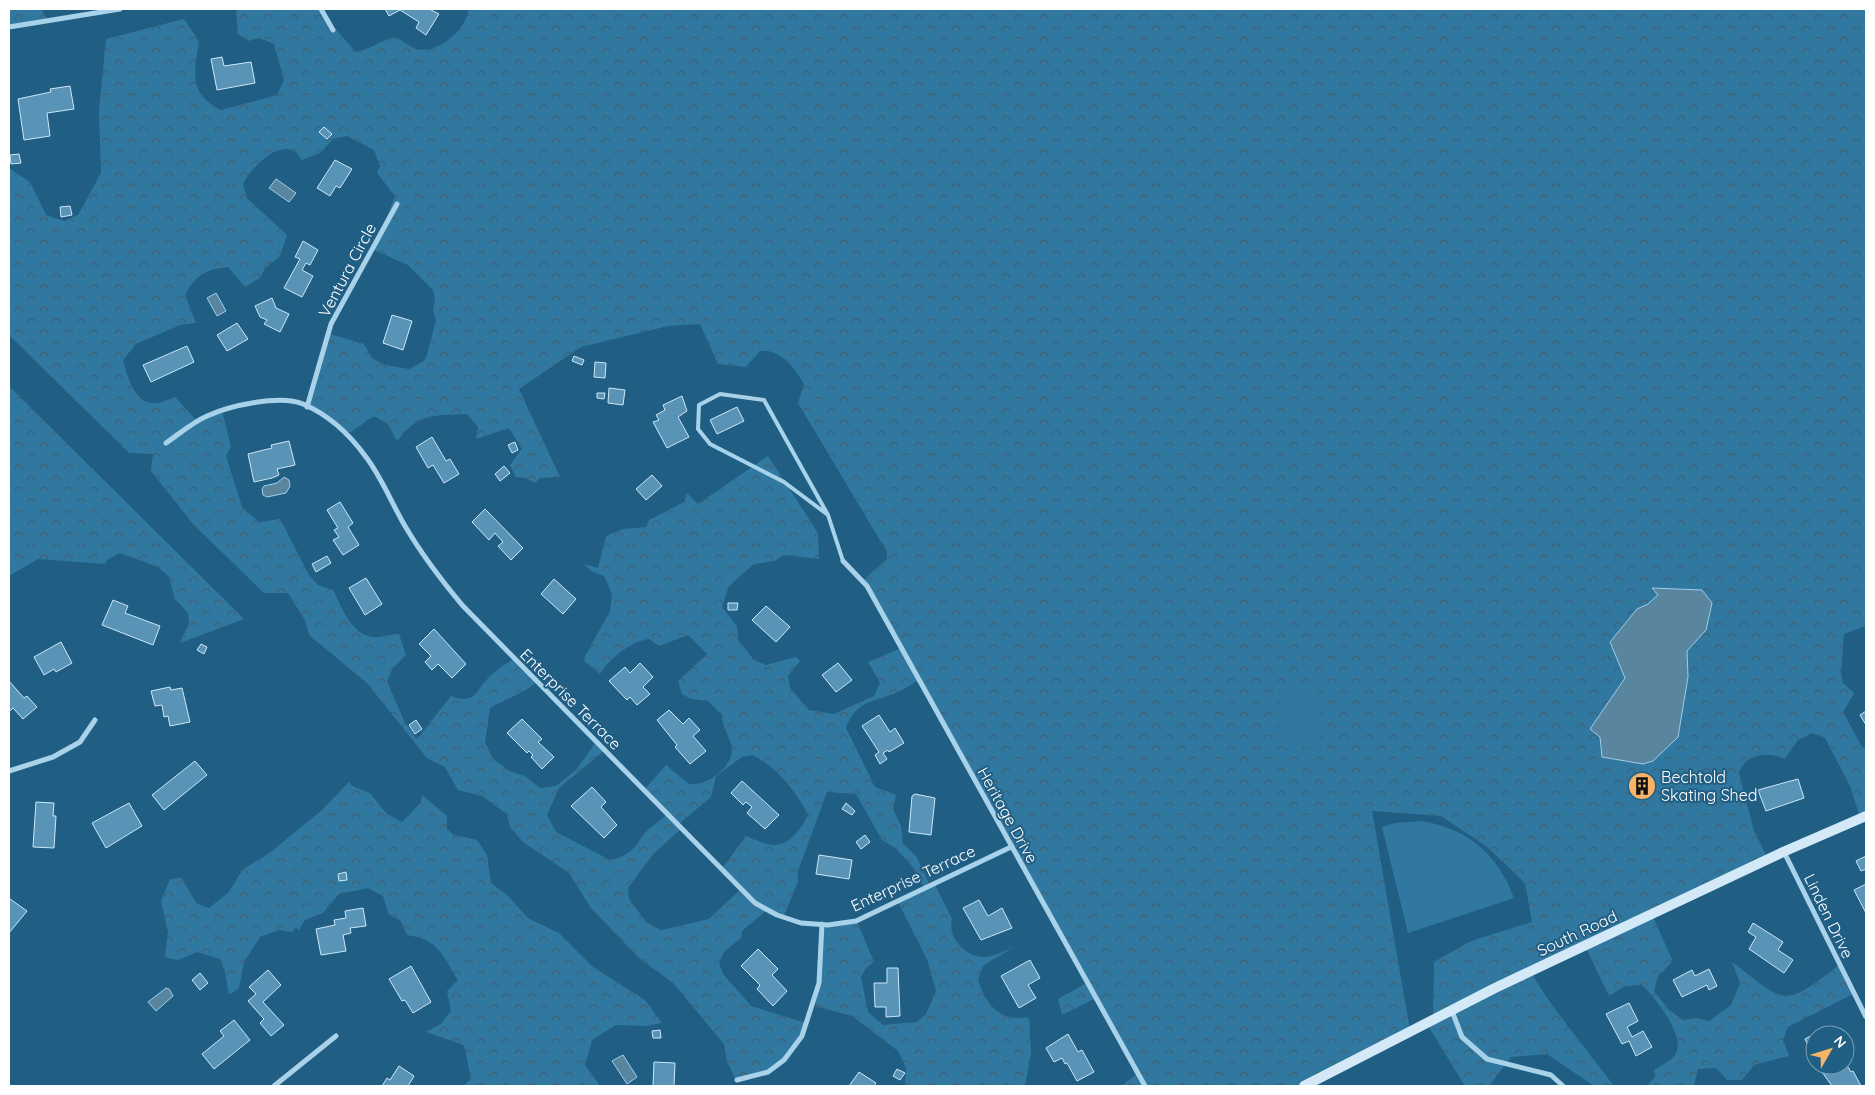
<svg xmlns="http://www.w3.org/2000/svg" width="1875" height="1095" font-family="Quicksand,sans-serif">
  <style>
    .forest { fill: url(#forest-crowns); fill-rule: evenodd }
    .pitch { fill: #3078a0 }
    .water { fill: #59859f; stroke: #9ccfeb }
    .building { fill: #5993b5; stroke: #cce8f7 }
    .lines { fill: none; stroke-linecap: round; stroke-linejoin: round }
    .lane { stroke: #a8d2e9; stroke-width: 4 }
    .street { stroke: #a8d2e9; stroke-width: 5 }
    .secondary { stroke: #d3e9f7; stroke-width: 10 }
    .labels { text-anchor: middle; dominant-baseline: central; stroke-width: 4; stroke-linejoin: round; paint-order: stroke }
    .street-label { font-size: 16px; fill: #fff; stroke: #205e84 }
    .poi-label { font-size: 16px; fill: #fff; stroke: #205e84; text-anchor: start }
  </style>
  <defs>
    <pattern id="forest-crowns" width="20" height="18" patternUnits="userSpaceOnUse" patternTransform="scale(1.25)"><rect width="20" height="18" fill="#3078a0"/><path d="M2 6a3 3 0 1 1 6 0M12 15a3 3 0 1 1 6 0" fill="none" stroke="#3f6072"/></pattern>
  </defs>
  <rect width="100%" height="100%" fill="#205e84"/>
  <!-- forest -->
  <path class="forest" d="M9,9H41L47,18L9,25Z
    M236,9H322L331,24L356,52C371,49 381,40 395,37C402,40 410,47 416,49C440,54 465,30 469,9H1866V626L1844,634L1841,673L1843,683L1854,693L1843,712L1862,747L1866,748V815L1859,814L1850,786L1825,738L1812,733L1798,740L1785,759C1768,751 1745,754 1739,773L1754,831L1767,857L1651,913L1673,961L1658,976L1654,991L1669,1010L1683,1020L1697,1018L1709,1021L1731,1005L1740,983L1732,962C1788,1005 1783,1008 1839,965L1853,994L1788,1027L1783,1040L1789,1056L1754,1065L1742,1080H1727L1716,1068L1698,1069L1694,1086H1647L1655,1077L1654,1070C1661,1065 1673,1061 1676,1053C1685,1035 1655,997 1642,985L1625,986L1609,996L1585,946L1530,971C1554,1012 1586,1048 1614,1086H1594L1547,1054L1511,1057L1489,1086H1465L1427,1024L1433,1014L1434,962L1471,941L1532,922L1525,883L1486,846L1441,816L1372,811L1410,1030L1302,1086H1121L1137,1074L1096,998L1062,1015L1058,999L1085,984L1086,979L918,680C909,686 900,692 890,695C868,703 855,703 846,728L875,787L896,795L893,809L901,826L903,844L916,856L929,883H934L952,919C947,937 965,957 984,957C993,957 1006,950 1014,947L983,966L978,980C986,1005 1001,1023 1029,1017L1031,1053L1025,1086H905L906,1068L898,1051L852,1016L815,1006L820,982L825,923L857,921L874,962L866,968L861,977L868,1012L883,1025L917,1022L926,1014L936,991L927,959L898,902L923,886L913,867L895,848L882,840L856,794L827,792L798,871V882L784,915L767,910L742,931L741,938L724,952L719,963L723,974L751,1006L806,1023C797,1054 767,1076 736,1080L727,1062L724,1044L673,983L639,958L591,908L569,873L523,842L510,827L507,814L482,796L458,790L445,767L427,758L367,683L309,635L305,620L288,593H264L193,524L151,471L153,454L129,453L9,335V168L30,182L46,215L64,221L78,215L101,173L99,110L106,39L184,19L199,41C194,73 188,93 221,110L277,95L284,80L274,44L259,38L248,41L238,34ZM347,136L374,150L380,166L377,173L395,196L374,250L408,265L433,290L435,299L433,310L436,320L427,355L424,361L409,369L385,365L372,358L364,344L330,334L309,404L347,432H351L374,416L388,424L397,441C420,412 433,416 467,414L478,427L476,439L509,428L522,449L510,465L516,477L526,478L535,483L540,478L560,477L519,389L581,347L668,326L700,324L718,364L746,367L760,351C781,349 794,367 804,384L798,403L887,552V559L863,580L901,648L868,662L880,683L874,696L834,714L809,710L790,688L788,676L800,661L796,657L766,665L754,660L738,640L737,626L722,607L729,586L754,564L775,561L784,555L819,559L818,533L768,456L698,504L687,493L684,502L649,520L646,527L623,529L606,536L598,568L584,564L591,571L604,576L612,594L610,611L583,660L600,674C610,658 631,641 649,639L659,646L688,635L707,654L678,681L682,694L691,699L708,701L722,715C723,729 726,729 730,741C738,758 720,776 704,782C700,784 694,784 689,784L666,765L645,789L666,815C659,822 647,829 642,837C633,850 627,857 610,860L556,832L547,815L559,788L605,750L596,742L576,770L556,786L540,788L525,776L510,771L494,760L485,743L490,708C507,698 524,694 537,681L515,658C506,664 496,670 489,677C475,692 475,705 451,696L417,739L404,721L387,681L393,668L406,655L399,634C391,634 379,638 372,637C350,633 342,607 333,590L318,585L309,575L280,519L259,522L242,507L226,456L231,446L222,411L196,420L175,397C169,399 162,403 156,403C135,406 127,375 123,360L136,344L180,325L196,323L185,295C195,275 207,269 228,267L245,287L260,278L265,268L280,256L287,235L247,198L243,184C250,170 276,141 294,151C297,153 300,157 302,160L320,153L333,139ZM1653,588L1702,590L1712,603L1706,630L1687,651L1688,677L1643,764L1602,757L1600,737L1591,729L1625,678L1610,641L1637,609L1648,604L1659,595ZM752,755C775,765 797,792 808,815C802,827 790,846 773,845C765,845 754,839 746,836L723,867L741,889L709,919L662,930L647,923L629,899L628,888L654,853L680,830V823L711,797L716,776L742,757Z
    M9,386L244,619L180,643L189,623L188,613L175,599L169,577L158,567L120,553L107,560L105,564L38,559L9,576Z
    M349,782L352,786L370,793L387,814L402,822L421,802L422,795L447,816V829L454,835L477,840L487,855L491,883L507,895L528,918L559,933L593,967L645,1000L662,1023L646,1026L616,1025L592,1040L585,1065L600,1086H463L471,1079L464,1045L426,1032L441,1024L451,1011L447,991L458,980C441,954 440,940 407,935L400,920L389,915L383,896L368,888L339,894L323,913L305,920L299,930L296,927L292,932L279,930L260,937L244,962L239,988L229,995L225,972L220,959L197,952L178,960L165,957L168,932L161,901L170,879L182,878L196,903L209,908L229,892L242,870L268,854L321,811Z"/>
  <!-- pitch -->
  <path class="pitch" d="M1318,688L1321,746L1283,748L1279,690Z
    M1421,821C1467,828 1498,854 1514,898L1408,933L1382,827L1395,823Z"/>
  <!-- water -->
  <path class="water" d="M276,179L296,193L289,202L269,188Z
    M216,293L226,311L217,316L207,298Z
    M284,477L289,480L290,486L286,493L267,497L263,495L262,489L264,486L277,483Z
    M1652,588L1702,590L1712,603L1706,630L1687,651L1688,677L1678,737L1653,761L1643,764L1602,757L1600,737L1590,729L1625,678L1610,642L1637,609L1648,604L1658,595Z
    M166,988L169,989L173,996L156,1011L148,1002Z
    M623,1055L637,1077L627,1084L612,1061Z"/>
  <!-- building -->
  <path class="building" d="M385,9H429L439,14L426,35L416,28L419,22L400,10L389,16Z
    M222,57L224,66L251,62L255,83L217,90L211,59Z
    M70,86L74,109L47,113L50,136L24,140L18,99L51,92L50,89Z
    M324,127L332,134L327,139L319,132Z
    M19,154L21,163L11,164L10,155Z
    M335,160L352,169L340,188L336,186L330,196L317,188Z
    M70,206L72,215L61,217L60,207Z
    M303,241L318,250L310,265L306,263L302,270L313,276L302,297L284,288L300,259L295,257Z
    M272,298L276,308L289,314L280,332L264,324L267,320L260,317L255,306Z
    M392,315L412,321L403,350L383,343Z
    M237,323L248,339L227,351L217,335Z
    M187,346L194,362L151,382L143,365Z
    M574,356L584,360L582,365L572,361Z
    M595,362L606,363L605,378L594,377Z
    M609,388L625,390L623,405L608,403Z
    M597,393H605L604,399L597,398Z
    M682,396L687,411L678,417L689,437L667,448L653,422L659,420L656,415L665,410L663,405Z
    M737,407L744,421L717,434L710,420Z
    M432,437L446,461L450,459L459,474L444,483L433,465L428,468L416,447Z
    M289,441L295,465L277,469L279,475L272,478L254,482L248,454L272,448L271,445Z
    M515,442L518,450L512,453L508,445Z
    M504,466L510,473L500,481L495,474Z
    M652,475L662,486L646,500L636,489Z
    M340,502L353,523L348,527L359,545L343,555L333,540L339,537L334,530L338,528L327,510Z
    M485,509L523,548L511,560L498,546L503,542L495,533L489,540L472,522Z
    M327,556L331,563L316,572L312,564Z
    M366,578L382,604L365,615L349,588Z
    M554,579L576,599L563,614L541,594Z
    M113,600L128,606L125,613L160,626L153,645L102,625Z
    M728,603H738L737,610H728Z
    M766,606L790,627L776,642L752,620Z
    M434,629L466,664L452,678L438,664L432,670L425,662L431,656L419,644Z
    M61,642L72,663L56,672L54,669L44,675L34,657Z
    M201,644L207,647L204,654L197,650Z
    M640,663L653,677L643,687L650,694L637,705L630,697L627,700L609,681L625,667L630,673Z
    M838,663L852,680L836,692L822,675Z
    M9,681L24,698L27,696L37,707L23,719L13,708L9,712Z
    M170,687L171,690L182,688L190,722L170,726L168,716L164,717L162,705L155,706L151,691Z
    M669,710L683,724L689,718L700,730L693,736L706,751L690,764L675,747L677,745L657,720Z
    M1866,711V725L1860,715Z
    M879,715L890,732L895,728L904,743L889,752L888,750L883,753L887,759L880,764L875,755L879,752L862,726Z
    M522,719L542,739L538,742L554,757L542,769L531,757L533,755L529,751L527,753L507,733Z
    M416,720L422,729L415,734L409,725Z
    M195,761L207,775L164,810L152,795Z
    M1649,777L1652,791L1635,795L1633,780Z
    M1798,779L1804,798L1766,811L1758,790Z
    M742,781L779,815L765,829L747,813L752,807L746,802L743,805L731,793Z
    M592,787L606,802L601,807L617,825L604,838L571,806Z
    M915,794L935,798L931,835L909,832L912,796Z
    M36,802L54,803L53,816H56L54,848L33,847Z
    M129,803L142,826L106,848L92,823Z
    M846,803L855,811L852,815L842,809Z
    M865,835L870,842L861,849L856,842Z
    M819,855L852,860L849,879L816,874Z
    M1866,856V869L1861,871L1856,861Z
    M346,872L347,880L339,881L338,874Z
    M1866,884V913L1854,890Z
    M10,899L27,911L9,933V900Z
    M979,900L988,916L1002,908L1012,928L981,940L963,908Z
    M363,908L366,926L350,928L351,933L343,935L346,951L321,955L316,929L335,925L334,920L346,918L345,911Z
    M1753,923L1783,942L1778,950L1793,960L1784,973L1749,949L1756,937L1748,932Z
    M758,949L778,969L772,975L787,991L773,1006L757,989L760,985L741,966Z
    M1030,960L1040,978L1028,985L1036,998L1019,1008L1001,976Z
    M411,966L431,1002L413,1013L405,1000L402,1001L389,979Z
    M887,968H898L900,1016L886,1017V1007H875L874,983H887Z
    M1709,969L1717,986L1709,990L1707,985L1682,997L1673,980L1692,970L1695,976Z
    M268,970L281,985L263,1002L284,1025L271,1036L260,1023L264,1019L248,1001L256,994L249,987Z
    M200,973L208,983L200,990L192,980Z
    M1629,1003L1638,1021L1627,1027L1632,1037L1643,1031L1652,1047L1636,1056L1629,1041L1622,1044L1606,1014Z
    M234,1020L250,1040L214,1069L202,1054L224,1036L220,1031Z
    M1825,1028L1829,1035H1815V1060L1805,1039Z
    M660,1030L661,1038H653L652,1031Z
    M1068,1034L1078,1052L1082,1050L1094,1072L1077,1081L1067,1063L1065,1064L1062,1058L1054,1062L1046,1048Z
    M654,1062L675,1063L674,1086H653Z
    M1845,1062L1851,1072L1853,1071L1861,1086H1832L1817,1065H1845Z
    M399,1066L414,1076L408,1086H382L387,1078L390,1080Z
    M897,1069L905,1073L900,1080L893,1076Z
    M859,1072L876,1083L874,1086H849Z"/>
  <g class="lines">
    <!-- lane -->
    <path class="lane" d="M828,515L784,482L710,444L698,429L699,405L720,394L764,400L828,515L843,561"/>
    <!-- street -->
    <path class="street" d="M321,9L333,30
      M9,27L120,9
      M307,407L331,324L397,204
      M166,443C179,434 193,422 207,416C229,406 280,394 303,404C329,415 350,435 366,457C382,478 392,504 405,526C422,555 442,581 463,606L755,903L777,915L801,923L828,925L856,921L1011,847
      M843,561L867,586L1145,1086
      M9,771L53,757L80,742L95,720
      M1784,852L1866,1017
      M1452,1011L1462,1037L1487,1059L1551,1075L1563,1086
      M737,1080L768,1072L784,1060L802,1036L819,983L822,924
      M274,1086L336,1036"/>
    <!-- secondary -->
    <path class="secondary" d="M1304,1086L1495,988L1783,852L1866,816"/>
  </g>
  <!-- icons -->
  <defs>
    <symbol id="building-disc" viewBox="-11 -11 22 22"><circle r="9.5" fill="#f6b469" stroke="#205e84"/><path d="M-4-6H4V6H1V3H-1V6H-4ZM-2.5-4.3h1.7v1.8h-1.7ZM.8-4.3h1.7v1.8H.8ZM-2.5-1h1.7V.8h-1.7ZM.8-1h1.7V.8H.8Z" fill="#111"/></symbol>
  </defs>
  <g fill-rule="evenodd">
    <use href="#building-disc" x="1626" y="770" width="32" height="32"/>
  </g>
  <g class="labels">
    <!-- street labels -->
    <g class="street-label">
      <text transform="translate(347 270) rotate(-62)">Ventura Circle</text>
      <text transform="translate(571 699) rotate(45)">Enterprise Terrace</text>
      <text transform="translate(1008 815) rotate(61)">Heritage Drive</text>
      <text transform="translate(913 878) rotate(-25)">Enterprise Terrace</text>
      <text transform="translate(1829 916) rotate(64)">Linden Drive</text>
      <text transform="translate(1577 933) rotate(-25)">South Road</text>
    </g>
    <!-- poi labels -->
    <g class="poi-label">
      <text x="1661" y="777">Bechtold<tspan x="1661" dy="18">Skating Shed</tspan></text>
    </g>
  </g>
  <!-- border -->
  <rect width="1875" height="1095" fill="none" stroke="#ffffff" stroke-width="20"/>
  <!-- north arrow -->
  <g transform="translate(1830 1050) rotate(51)"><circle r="24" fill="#205e84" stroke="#799eb5"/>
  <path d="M0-4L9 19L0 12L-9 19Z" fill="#f6b469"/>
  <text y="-8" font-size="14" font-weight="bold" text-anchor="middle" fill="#ffffff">N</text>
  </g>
</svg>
